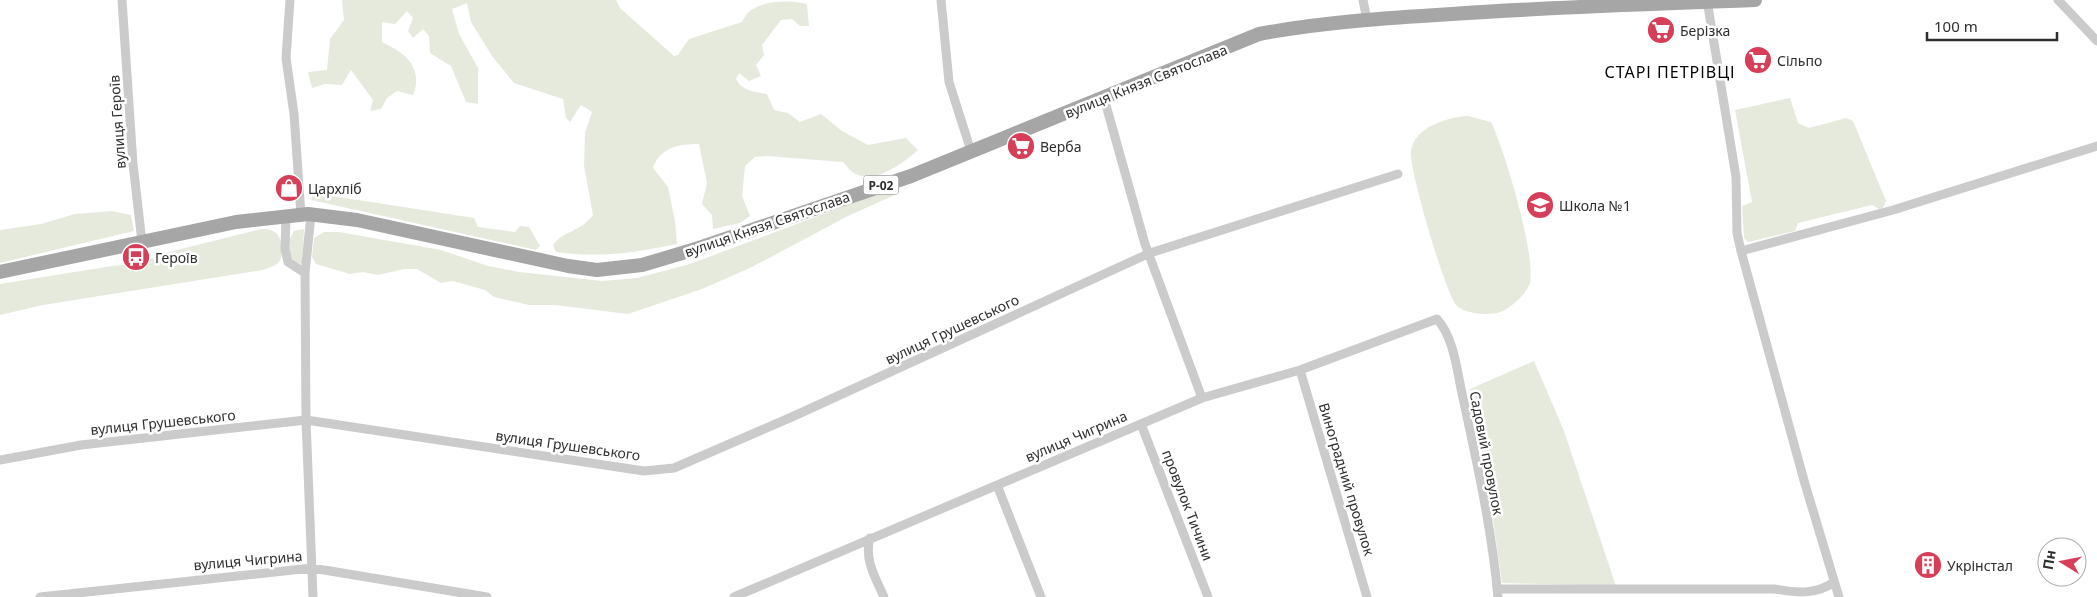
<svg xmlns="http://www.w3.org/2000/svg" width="2097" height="597" font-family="'Noto Sans',sans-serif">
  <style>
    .green { fill: #e5eadd }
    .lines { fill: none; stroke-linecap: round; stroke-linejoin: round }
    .street { stroke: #cbcbcb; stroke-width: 9 }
    .primary { stroke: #a6a6a6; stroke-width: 14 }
    .labels { text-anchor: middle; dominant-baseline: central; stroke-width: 5; stroke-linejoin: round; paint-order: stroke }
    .shield { fill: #fff; stroke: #6d6d6d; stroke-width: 1 }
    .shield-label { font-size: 12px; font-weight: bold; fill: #2e2e2e }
    .poi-label { font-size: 14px; fill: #2e2e2e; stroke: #fff; text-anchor: start }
    .street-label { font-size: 14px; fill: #2e2e2e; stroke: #fff }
    .quarter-label { font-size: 16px; letter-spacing: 1px; fill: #000; stroke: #fff }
  </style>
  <rect width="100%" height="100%" fill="#fff"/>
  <!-- green -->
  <path class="green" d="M342,0H616L620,8L674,56L678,55L689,39L742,22C744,19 746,14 749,12C762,0 791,0 807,4L809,26H800L792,19L781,20L762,45L764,55L756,65L761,76L749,81L739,73L736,79C742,91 754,92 767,94L774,110L788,113L800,122L821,114L842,131L868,145L906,138L918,150C904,162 874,186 854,173C850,171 846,165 843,162L767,156L755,157L745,166L742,196L750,216L740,223L713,229L712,215L702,204L707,183L699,144C679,144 660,147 653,168L668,187L675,221L677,244C634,253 600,258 556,252L553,245C563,231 580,232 593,215L584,166L585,133L592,112L581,105L570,122L566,118L563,99L514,83L492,56L471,22L467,3L452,9L459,34L478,68V104L466,102L451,66L430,53L429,36L423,29L413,38L408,31L413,18L407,11L395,24L382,22V42C405,53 424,67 413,95L397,91L387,98L381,109L370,111L373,100L351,70L342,85L325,84L312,88L308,72L327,70L330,39L344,20Z
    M1790,98L1798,123L1809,128L1846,118L1853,121L1886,201L1883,208L1879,209L1872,205L1798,223L1795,231L1748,242L1744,238L1742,206L1752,202L1735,110Z
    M1468,116L1491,122C1505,151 1536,255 1530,283C1527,294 1508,311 1497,313C1486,315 1466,314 1457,306C1446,296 1408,166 1411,151C1414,127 1448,117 1468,116Z
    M898,186L899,193L848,216L752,267L702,289L628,314L555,305H529L494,297L485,290L453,281L441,283L417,269H404L378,275L363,272L350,274L316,264L312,257L314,238L324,232H339L441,250L488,266L519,272L602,281L637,278L690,264Z
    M313,193L474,218L478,227L515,232L520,226L529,227L540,246L536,250L311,200Z
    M112,211L131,215L134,231L0,263V230L41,224L75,214Z
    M261,229C267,229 272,229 276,233C283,239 284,257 278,263C274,267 267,268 263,270L43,305L0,315V284L112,266L140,264L161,254Z
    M304,229L302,264L296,263L290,256L289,240L294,231Z
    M1534,361L1564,431L1616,586L1502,583L1487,477L1470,389Z"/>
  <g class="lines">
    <!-- street -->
    <path class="street" d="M122,0L133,164L142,242
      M290,0L286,58L294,114L301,215
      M941,0L949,82L971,151
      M1363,0L1367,20
      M1707,0L1736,177L1737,233L1741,251L1805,484L1839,597
      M2058,0L2097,41
      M1104,98L1145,244L1202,398
      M286,216L285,249L288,262L305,273L306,420L313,597
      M1741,251L1893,210L2097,146
      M305,273L311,215
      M1300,370L1367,597
      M1141,424L1208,597
      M0,460L81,445L306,420L644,471L674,468L794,416L1150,253L1398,174
      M997,485L1041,597
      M870,538C864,559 875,577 884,597
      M1497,589H1775C1796,593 1816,595 1834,582
      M40,597L312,568L487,597
      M734,597L1202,398L1300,370L1437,319C1455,339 1457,373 1463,398C1477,463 1492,530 1498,597"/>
    <!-- primary -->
    <path class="primary" d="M0,272L236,222L308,214L357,220L568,266L597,270L642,265L699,248L911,176L1259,34C1323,22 1387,18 1452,14C1553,7 1654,4 1755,0"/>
  </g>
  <!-- icons -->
  <defs>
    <symbol id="supermarket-disc" viewBox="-11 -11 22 22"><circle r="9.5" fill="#d73e58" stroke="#fff"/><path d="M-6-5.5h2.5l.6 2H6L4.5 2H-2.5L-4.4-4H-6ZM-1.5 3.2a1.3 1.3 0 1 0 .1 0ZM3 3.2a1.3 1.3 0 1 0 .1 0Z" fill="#fff"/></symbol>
    <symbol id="shop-disc" viewBox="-11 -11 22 22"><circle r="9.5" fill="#d73e58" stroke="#fff"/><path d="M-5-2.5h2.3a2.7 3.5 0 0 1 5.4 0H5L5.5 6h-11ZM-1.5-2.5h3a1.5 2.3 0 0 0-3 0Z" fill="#fff"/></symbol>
    <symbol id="school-disc" viewBox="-11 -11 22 22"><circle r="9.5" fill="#d73e58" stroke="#fff"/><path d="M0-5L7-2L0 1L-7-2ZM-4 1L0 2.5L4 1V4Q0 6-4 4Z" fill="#fff"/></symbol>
    <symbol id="bus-disc" viewBox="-11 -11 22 22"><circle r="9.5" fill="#d73e58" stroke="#fff"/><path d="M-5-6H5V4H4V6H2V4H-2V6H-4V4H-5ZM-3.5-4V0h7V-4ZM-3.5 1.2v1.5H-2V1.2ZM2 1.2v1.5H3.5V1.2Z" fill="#fff"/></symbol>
    <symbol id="building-disc" viewBox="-11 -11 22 22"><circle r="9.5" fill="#d73e58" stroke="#fff"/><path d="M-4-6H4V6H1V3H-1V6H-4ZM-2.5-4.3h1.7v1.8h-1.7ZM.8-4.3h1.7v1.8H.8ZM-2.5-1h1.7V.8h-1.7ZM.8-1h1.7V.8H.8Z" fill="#fff"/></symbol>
  </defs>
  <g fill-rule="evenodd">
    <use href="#supermarket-disc" x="1645" y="14" width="32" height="32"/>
    <use href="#supermarket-disc" x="1742" y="44" width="32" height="32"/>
    <use href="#supermarket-disc" x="1005" y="130" width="32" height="32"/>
    <use href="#shop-disc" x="273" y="172" width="32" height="32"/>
    <use href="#school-disc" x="1524" y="189" width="32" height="32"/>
    <use href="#bus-disc" x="120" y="241" width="32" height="32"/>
    <use href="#building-disc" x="1912" y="549" width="32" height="32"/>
  </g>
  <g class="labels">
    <!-- shield labels -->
    <rect class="shield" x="863.5" y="175.5" width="35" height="19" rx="4"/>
    <g class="shield-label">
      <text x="881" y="185">Р-02</text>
    </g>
    <!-- poi labels -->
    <g class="poi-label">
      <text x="1680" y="30">Берізка</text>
      <text x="1777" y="60">Сільпо</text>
      <text x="1040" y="146">Верба</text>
      <text x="308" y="188">Цархліб</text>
      <text x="1559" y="205">Школа №1</text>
      <text x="155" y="257">Героїв</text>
      <text x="1947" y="565">Укрінстал</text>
    </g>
    <!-- street labels -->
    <g class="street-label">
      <text transform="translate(1146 81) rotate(-22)">вулиця Князя Святослава</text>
      <text transform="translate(117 122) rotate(-94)">вулиця Героїв</text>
      <text transform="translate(767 224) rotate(-19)">вулиця Князя Святослава</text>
      <text transform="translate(952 329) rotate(-25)">вулиця Грушевського</text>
      <text transform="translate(163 422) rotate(-6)">вулиця Грушевського</text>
      <text transform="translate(1076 436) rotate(-23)">вулиця Чигрина</text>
      <text transform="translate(568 445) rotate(8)">вулиця Грушевського</text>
      <text transform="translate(1487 453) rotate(79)">Садовий провулок</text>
      <text transform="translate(1347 479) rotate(73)">Виноградний провулок</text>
      <text transform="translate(1188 505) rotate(69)">провулок Тичини</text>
      <text transform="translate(248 560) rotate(-5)">вулиця Чигрина</text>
    </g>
    <!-- quarter labels -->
    <g class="quarter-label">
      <text x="1670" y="72">СТАРІ ПЕТРІВЦІ</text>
    </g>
  </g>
  <!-- north arrow -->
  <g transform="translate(2062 562) rotate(280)"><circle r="24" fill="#ffffff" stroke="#ababab"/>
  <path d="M0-4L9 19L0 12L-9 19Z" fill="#d73e58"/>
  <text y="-8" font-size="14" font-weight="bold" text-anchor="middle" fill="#2e2e2e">Пн</text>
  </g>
  <!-- scale -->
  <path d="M1927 32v8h130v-8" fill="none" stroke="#2e2e2e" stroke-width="2.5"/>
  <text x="1934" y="32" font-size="15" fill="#2e2e2e" stroke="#ffffff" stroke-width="4" paint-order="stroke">100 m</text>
</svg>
